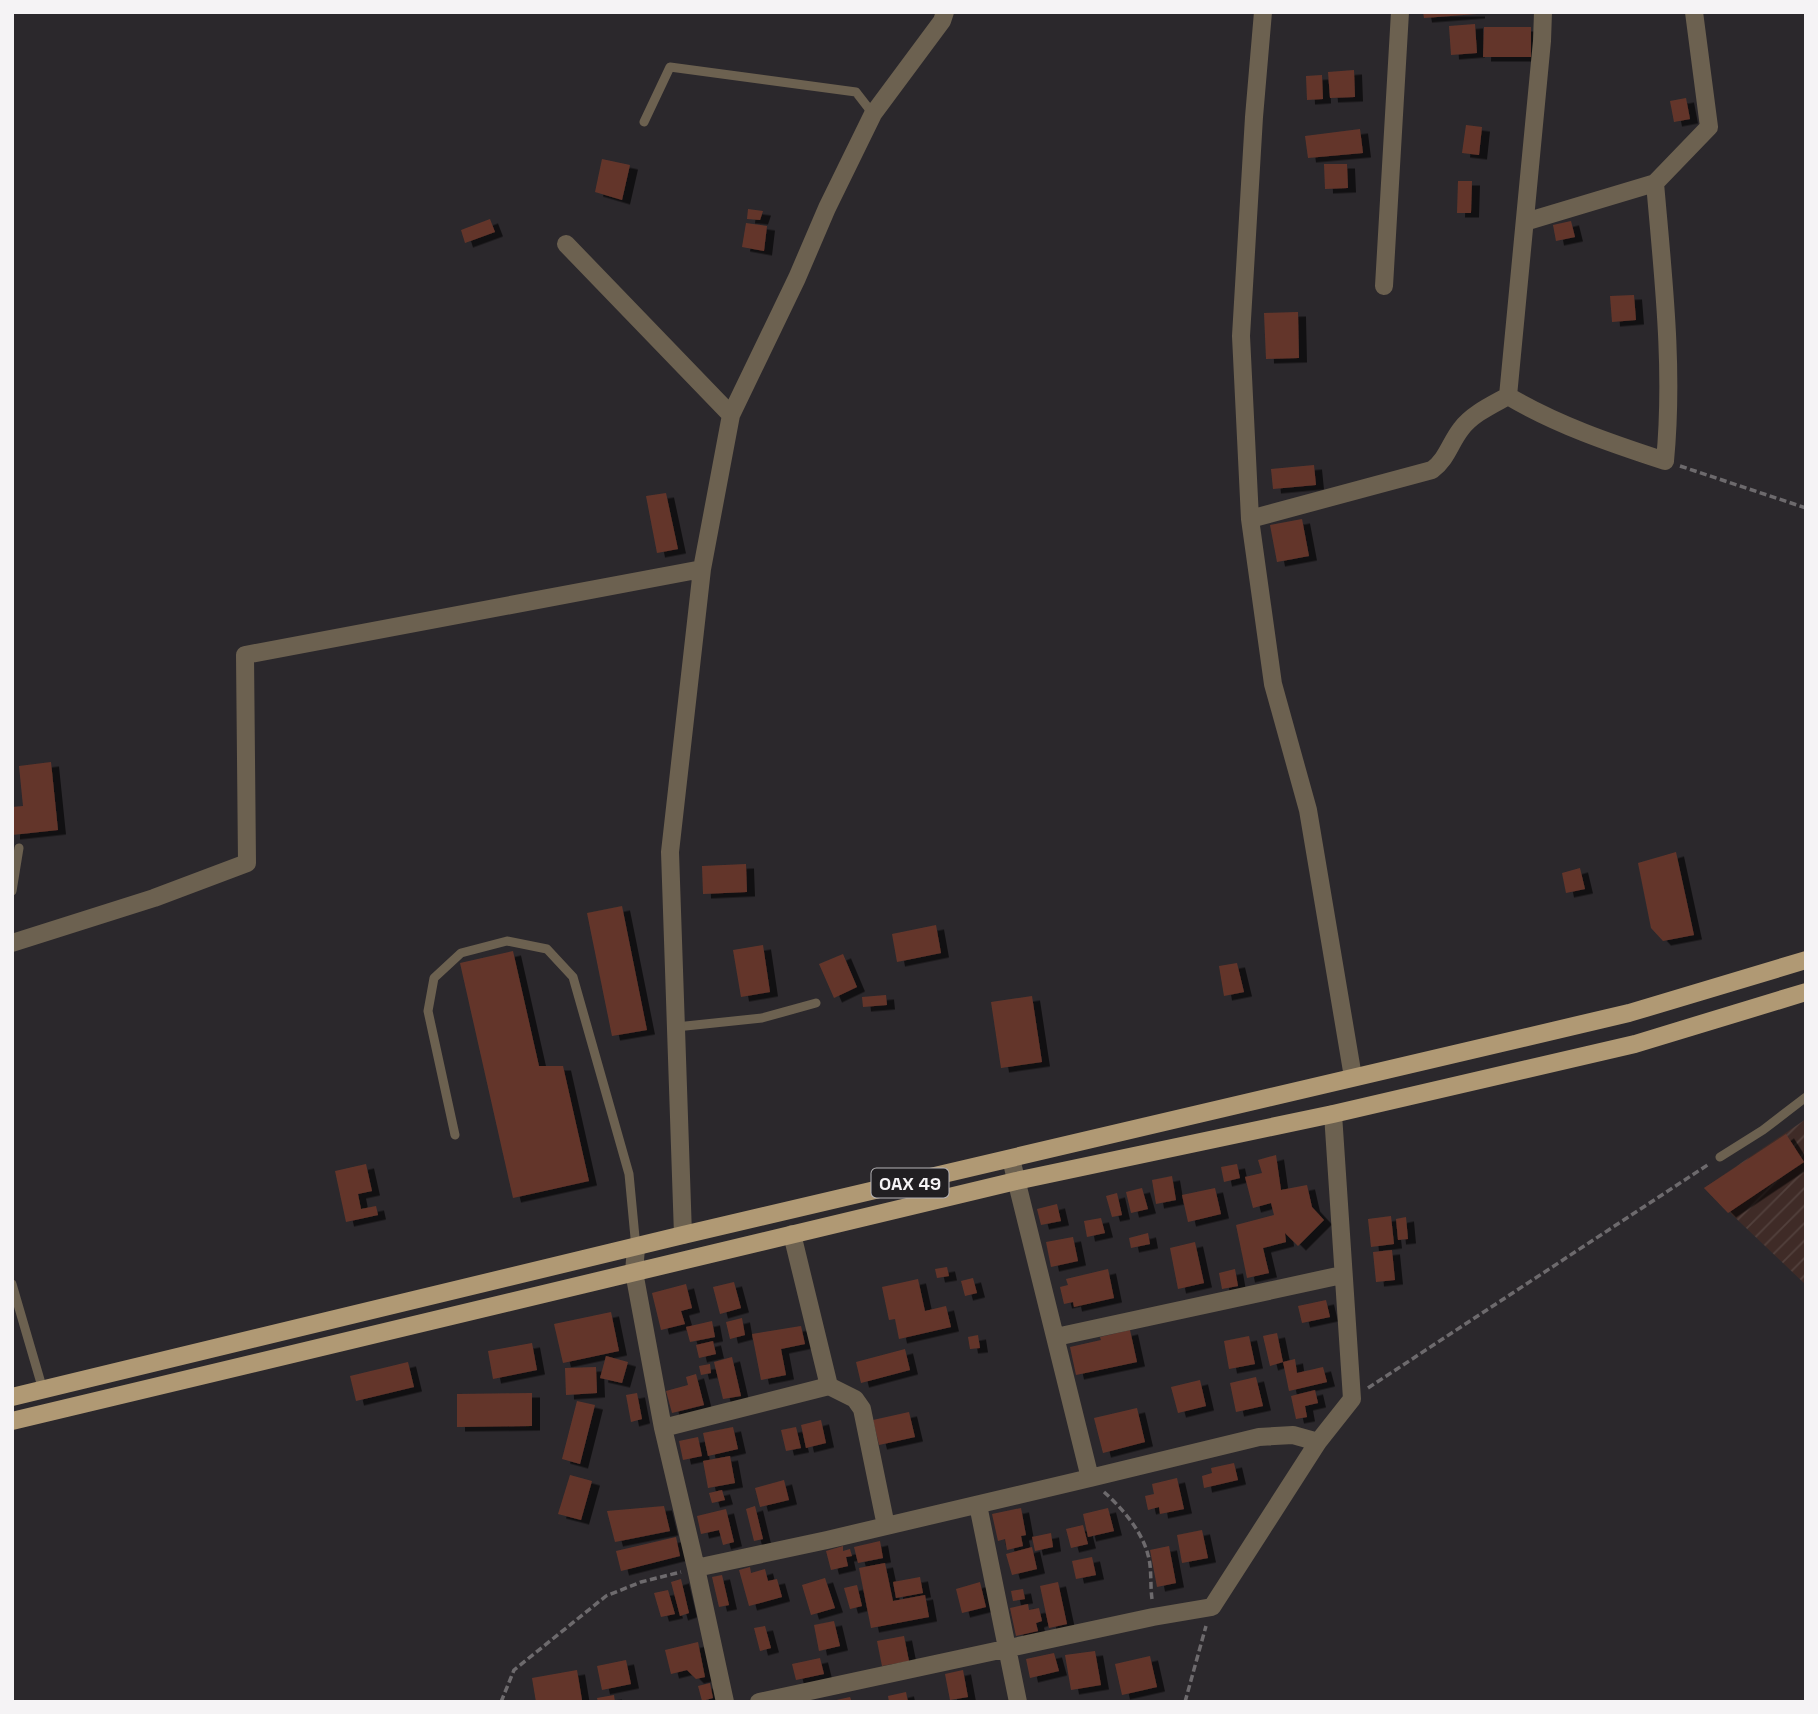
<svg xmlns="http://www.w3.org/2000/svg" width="1818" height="1714" font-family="'Space Grotesk',sans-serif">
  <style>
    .industrial { fill: url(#industrial-furrows) }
    .building { fill: #63362b; filter: url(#shadow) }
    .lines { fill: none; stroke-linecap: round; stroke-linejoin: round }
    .path { stroke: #6d6a6d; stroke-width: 3.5; stroke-dasharray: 7 3.5; stroke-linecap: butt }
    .service { stroke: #6c6150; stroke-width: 9 }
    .minor { stroke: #6c6150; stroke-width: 18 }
    .primary { stroke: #b09974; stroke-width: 18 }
    .labels { text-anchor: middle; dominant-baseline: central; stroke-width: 5; stroke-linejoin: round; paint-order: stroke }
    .shield { fill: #211f22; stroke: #b5b3b6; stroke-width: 2 }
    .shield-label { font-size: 18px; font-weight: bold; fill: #f5f3f5 }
  </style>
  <defs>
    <pattern id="industrial-furrows" width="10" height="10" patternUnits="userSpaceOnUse" patternTransform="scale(1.75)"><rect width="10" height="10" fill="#3f2b27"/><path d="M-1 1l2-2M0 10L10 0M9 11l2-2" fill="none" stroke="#52403c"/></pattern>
    <filter id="shadow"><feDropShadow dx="8" dy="4.5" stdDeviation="0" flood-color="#0009"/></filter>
  </defs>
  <rect width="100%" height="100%" fill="#2b282c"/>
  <!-- industrial -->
  <path class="industrial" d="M1806,1119V1285L1704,1188Z"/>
  <!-- building -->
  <path class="building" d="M1423,12H1477V14L1424,18Z
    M1475,24L1477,53L1451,55L1449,26Z
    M1484,27H1531V57H1483Z
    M1354,70L1355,97L1330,98L1328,72Z
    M1322,75L1323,99L1307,100L1306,76Z
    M1686,98L1690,119L1674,122L1670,101Z
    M1466,125L1482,127L1479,155L1462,153Z
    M1360,129L1363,153L1308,158L1305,136Z
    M602,159L630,165L622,200L595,192Z
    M1324,164H1347L1348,188L1325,189Z
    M1458,181H1472L1471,213H1457Z
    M748,209L763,211L760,220L747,219Z
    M490,219L495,232L465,243L461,230Z
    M1571,221L1575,237L1556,241L1553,225Z
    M746,223L767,226L764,251L742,247Z
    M1634,295L1636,320L1612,322L1610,296Z
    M1298,312L1299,358L1266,359L1264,313Z
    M1314,465L1316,485L1273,489L1271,469Z
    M666,493L678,549L657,553L646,496Z
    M1302,519L1309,556L1277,562L1270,525Z
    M51,762L58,830L12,835V807L23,806L19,766Z
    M1676,852L1694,935L1663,941L1651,928L1638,863Z
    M746,864L747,892L703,894L702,866Z
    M1580,868L1585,889L1566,893L1562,873Z
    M622,906L647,1030L612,1036L587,913Z
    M936,925L941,953L897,962L892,934Z
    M763,945L770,992L741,997L733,950Z
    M513,951L539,1066H563L589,1181L513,1198L460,963Z
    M843,954L857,987L834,998L819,964Z
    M1237,963L1244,992L1224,996L1219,966Z
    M886,995L887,1005L863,1007L862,997Z
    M1032,996L1042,1062L1001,1068L991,1002Z
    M1786,1134L1804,1162L1728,1213L1704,1188Z
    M1276,1155L1281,1190L1307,1185L1312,1207L1324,1220L1298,1246L1285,1233L1286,1242L1263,1248L1269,1273L1247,1278L1236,1225L1274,1215L1271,1203L1253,1208L1245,1177L1262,1173L1258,1160Z
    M366,1164L372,1191L358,1194L361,1209L376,1206L378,1215L346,1222L335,1171Z
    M1237,1164L1240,1178L1224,1182L1221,1167Z
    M1172,1176L1176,1200L1156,1204L1152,1180Z
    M1142,1188L1148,1209L1131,1213L1126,1192Z
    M1215,1188L1221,1214L1188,1222L1182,1195Z
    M1117,1193L1122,1215L1112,1217L1106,1196Z
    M1057,1204L1061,1221L1041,1225L1037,1209Z
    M1391,1216L1394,1244L1371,1247L1368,1219Z
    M1406,1217L1408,1239L1398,1240L1396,1219Z
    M1101,1218L1105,1233L1087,1237L1084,1221Z
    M1148,1233L1150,1244L1131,1248L1129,1238Z
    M1073,1237L1078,1261L1051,1267L1046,1242Z
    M1195,1242L1204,1283L1178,1289L1170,1248Z
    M1392,1250L1395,1280L1376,1282L1373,1252Z
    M947,1267L949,1276L937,1278L935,1269Z
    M1108,1269L1114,1298L1074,1307L1073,1302L1064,1304L1060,1287L1068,1285L1066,1279Z
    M1235,1269L1238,1286L1222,1289L1219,1273Z
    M973,1278L977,1293L965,1296L961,1281Z
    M918,1279L925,1311L946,1306L951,1327L899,1339L895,1319L889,1320L882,1287Z
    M734,1282L741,1308L720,1314L713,1287Z
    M686,1284L692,1308L681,1311L685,1324L661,1330L652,1293Z
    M1326,1300L1330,1317L1302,1323L1298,1306Z
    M611,1312L619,1351L563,1363L554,1324Z
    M742,1318L745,1335L730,1339L726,1322Z
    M712,1321L715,1337L690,1342L686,1327Z
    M801,1326L805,1344L781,1349L786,1375L761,1380L752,1334Z
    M1130,1330L1137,1362L1076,1375L1070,1347L1101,1340L1100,1337Z
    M1277,1333L1283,1362L1270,1366L1263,1336Z
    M978,1335L980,1348L970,1349L968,1337Z
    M1249,1336L1255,1364L1229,1369L1224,1341Z
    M713,1341L716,1354L699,1358L696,1345Z
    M532,1343L537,1370L493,1379L488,1351Z
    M905,1349L910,1370L861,1383L856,1362Z
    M606,1356L628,1362L622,1383L600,1378Z
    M732,1357L741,1396L723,1399L714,1362Z
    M1295,1359L1297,1373L1323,1367L1327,1382L1289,1391L1283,1362Z
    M408,1362L414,1387L356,1401L350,1376Z
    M710,1364L711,1373L701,1375L699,1366Z
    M596,1367L597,1393L566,1395L565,1368Z
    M696,1374L704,1405L672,1413L666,1391L688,1385L686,1377Z
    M1256,1377L1263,1406L1236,1412L1230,1383Z
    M1200,1380L1206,1406L1178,1413L1171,1387Z
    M1315,1390L1318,1403L1305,1406L1307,1417L1296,1419L1291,1396Z
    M532,1393V1426L457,1427V1394Z
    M637,1393L642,1419L631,1422L626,1395Z
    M577,1401L595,1405L580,1464L562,1459Z
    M1137,1408L1145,1442L1103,1453L1094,1418Z
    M909,1412L915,1437L879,1445L873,1420Z
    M821,1420L826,1443L806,1448L801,1425Z
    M733,1427L738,1449L708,1456L703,1433Z
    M796,1427L801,1448L786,1451L781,1430Z
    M698,1437L702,1456L683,1460L679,1441Z
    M730,1456L735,1483L708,1488L703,1461Z
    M1234,1463L1238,1480L1204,1488L1202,1476L1212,1473L1211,1468Z
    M570,1475L592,1481L581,1520L558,1514Z
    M1177,1478L1184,1509L1160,1514L1159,1507L1148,1510L1145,1496L1154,1494L1152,1484Z
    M784,1480L789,1500L760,1507L755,1488Z
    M722,1490L725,1500L712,1503L709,1493Z
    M664,1506L670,1531L615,1542L607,1511Z
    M755,1506L763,1539L754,1541L746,1509Z
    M1021,1508L1026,1535L1021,1536L1023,1546L1007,1550L1005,1539L998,1541L992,1514Z
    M1108,1508L1114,1531L1088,1537L1083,1514Z
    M726,1509L734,1542L723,1545L719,1530L701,1534L697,1516Z
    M1083,1525L1088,1544L1071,1548L1066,1529Z
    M1202,1530L1208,1558L1182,1563L1177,1535Z
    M1051,1533L1053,1547L1035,1551L1032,1537Z
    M676,1537L680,1556L621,1571L616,1551Z
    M880,1541L883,1558L858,1563L854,1547Z
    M843,1546V1551L850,1549L852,1556L846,1557L848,1566L831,1570L826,1551Z
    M1169,1546L1176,1583L1157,1587L1150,1550Z
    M1032,1547L1037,1569L1012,1575L1006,1554Z
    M1092,1557L1096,1575L1076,1579L1072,1561Z
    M885,1563L893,1601L925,1595L929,1617L871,1628L859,1568Z
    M750,1567L751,1573L765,1569L768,1581L777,1579L782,1597L749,1606L739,1570Z
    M722,1575L729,1605L719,1607L712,1577Z
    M920,1577L923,1593L896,1598L893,1582Z
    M825,1578L835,1608L811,1615L802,1585Z
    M681,1579L689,1613L680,1616L671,1582Z
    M980,1582L986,1607L962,1613L956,1589Z
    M1058,1582L1067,1624L1049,1628L1040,1586Z
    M857,1585L862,1606L850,1609L844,1588Z
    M1023,1589L1025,1599L1013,1601L1011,1591Z
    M668,1590L675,1614L661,1617L654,1593Z
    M1028,1604L1029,1610L1039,1608L1042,1621L1036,1623L1038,1631L1016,1636L1010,1608Z
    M834,1621L840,1646L819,1651L814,1625Z
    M765,1626L771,1648L760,1651L754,1628Z
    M904,1636L909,1661L882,1666L877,1641Z
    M698,1642L705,1677L696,1679L687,1670L671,1674L665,1650Z
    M1095,1651L1101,1685L1071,1690L1065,1655Z
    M1054,1653L1059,1671L1030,1678L1026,1659Z
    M1150,1656L1157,1687L1122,1695L1115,1664Z
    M820,1658L824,1674L796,1680L792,1664Z
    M626,1660L631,1684L602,1690L597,1666Z
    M577,1670L582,1700L536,1702L532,1678Z
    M963,1670L968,1697L950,1700L945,1674Z
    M710,1683L713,1698L702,1701L698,1686Z
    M906,1692L908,1702H889L888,1696Z
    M614,1695L615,1702H598L597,1698Z
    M850,1697L852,1702H832V1701Z"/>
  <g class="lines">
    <!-- path -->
    <path class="path" d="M1680,466L1806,508
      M1368,1388L1709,1164
      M1104,1492C1122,1508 1142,1531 1148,1555C1152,1568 1150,1585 1152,1599
      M501,1702L514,1670L606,1596L641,1582L681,1572
      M1185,1702L1206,1626"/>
    <!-- service -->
    <path class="service" d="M644,122L670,67L856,92L873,114
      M12,891L19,848
      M676,1027L762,1018L816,1003
      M455,1135L428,1011L434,978L461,953L507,941L547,949L573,977L629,1174L636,1248
      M1720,1157L1763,1130L1806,1097
      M12,1284L43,1390"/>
    <!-- minor -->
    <path class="minor" d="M1263,12L1254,117L1241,336L1250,519L1273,684L1308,810L1353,1077
      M1525,222L1655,183L1709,127L1694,12
      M566,244L731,415
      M1384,286L1400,12
      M1508,396C1557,425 1610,443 1665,461C1674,368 1663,276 1655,183
      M1250,519L1432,470C1447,459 1450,443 1461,429C1472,414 1492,405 1508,396L1542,41L1543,12
      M12,943L154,898L247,863L245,655L702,569
      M792,1234L829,1386L855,1399L862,1409L886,1526
      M683,1235L670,852L702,569L731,415L797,278L827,208L873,114L942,21L945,12
      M636,1248L634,1272L663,1428L696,1568L725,1702
      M1056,1337L1342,1275
      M663,1428L829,1386
      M1090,1478L1259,1437L1293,1435L1318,1442
      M978,1505L1018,1702
      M696,1568L827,1540L1090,1478L1011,1159
      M759,1702L1153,1617L1212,1607L1318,1442L1352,1399L1333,1114"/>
    <!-- primary -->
    <path class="primary" d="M12,1397L683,1235L1629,1013L1806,960
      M12,1421L1016,1181L1333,1114L1635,1044L1806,992"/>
  </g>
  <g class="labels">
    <!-- shield labels -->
    <rect class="shield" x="871.5" y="1168.5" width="77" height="29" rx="5"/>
    <g class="shield-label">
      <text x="910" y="1183">OAX 49</text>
    </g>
  </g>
  <!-- border -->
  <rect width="1818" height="1714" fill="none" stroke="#f5f3f5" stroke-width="28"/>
</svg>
